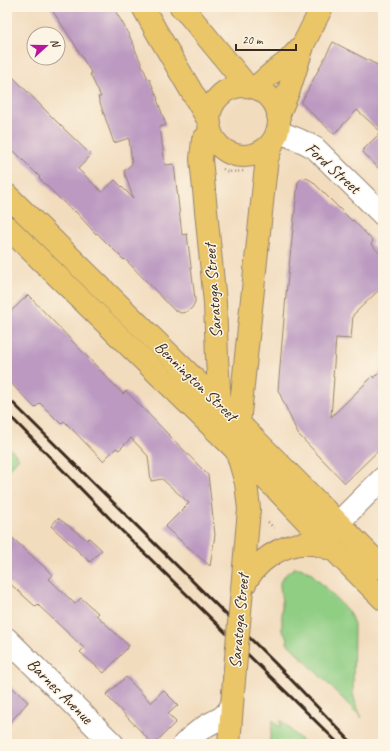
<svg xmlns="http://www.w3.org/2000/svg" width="390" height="751" font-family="Caveat,sans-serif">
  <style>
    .green { fill: #90ce84; stroke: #667c51 }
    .building { fill: #bb99c1 }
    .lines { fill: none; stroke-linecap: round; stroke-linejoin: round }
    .minor-casing { stroke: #96836e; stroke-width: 24 }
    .major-casing { stroke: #96836e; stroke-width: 24 }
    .path { stroke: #96836e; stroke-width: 2.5; stroke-dasharray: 1 3; stroke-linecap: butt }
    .minor { stroke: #fff; stroke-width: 22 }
    .major { stroke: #eac669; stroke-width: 22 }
    .rail { stroke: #3b2a1e; stroke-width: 3 }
    .major-bridge-casing { stroke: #96836e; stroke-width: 24; stroke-linecap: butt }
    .major-bridge { stroke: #eac669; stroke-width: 22 }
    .labels { text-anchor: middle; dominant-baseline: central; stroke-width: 3; stroke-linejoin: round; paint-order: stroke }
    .street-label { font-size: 17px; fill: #3b2a1e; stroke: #fcf5e5 }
  </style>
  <rect width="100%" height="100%" fill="#fcf5e5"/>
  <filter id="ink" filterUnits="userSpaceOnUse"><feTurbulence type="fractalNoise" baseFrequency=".025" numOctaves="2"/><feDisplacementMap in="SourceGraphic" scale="8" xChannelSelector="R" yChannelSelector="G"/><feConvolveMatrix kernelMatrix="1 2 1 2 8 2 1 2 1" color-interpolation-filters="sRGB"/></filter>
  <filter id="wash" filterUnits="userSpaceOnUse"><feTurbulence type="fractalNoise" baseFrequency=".012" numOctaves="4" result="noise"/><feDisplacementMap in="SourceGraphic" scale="16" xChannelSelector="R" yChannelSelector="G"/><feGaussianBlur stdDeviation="0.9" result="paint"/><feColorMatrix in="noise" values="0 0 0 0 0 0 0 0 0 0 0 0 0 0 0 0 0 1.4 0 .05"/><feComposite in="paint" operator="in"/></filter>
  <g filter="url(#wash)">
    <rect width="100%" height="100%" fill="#f2dcbe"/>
    <!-- green -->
    <path class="green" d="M7,445L19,458L7,471Z
      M294,568C300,567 305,570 311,573L349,612L354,624L353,693L356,705L362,718L287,643L288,638L282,631V602L280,586V582L286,574Z
      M273,720L280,728L281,720L305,744H269Z"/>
    <g id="blocks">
      <!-- building -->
      <path class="building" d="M50,7H113L123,24L135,47H134L148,79L149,78L158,99H157L166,125L160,127L165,165L174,164L182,235L187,234L195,299V302L192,308L186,312L181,313L174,310L125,259L124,260L97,233L96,234L75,211L74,212L57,196L39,178L40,177L7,144V71L57,122L91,155L78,169L102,192L115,180L133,198L124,171L132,164L129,138L114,143L98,97H101L90,74H92L72,40Z
        M333,42L383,68V173L362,151L381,132L357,110L334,134L301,103Z
        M306,178L312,181L352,221L353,220L373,241L371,244L383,257V286L353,315L351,339L336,338L333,377H334L331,417L373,376L374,378L383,369V446L345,483L298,434L278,390L286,295L298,182L301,179Z
        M28,295L123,394L126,391L208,475L215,535L210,566L165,527L189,503L162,479L151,481L148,456L131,438L119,450L116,448L103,461L64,421L61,424L40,403L35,408L7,379V315Z
        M58,518L87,540L89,538L102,550L90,562L51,526Z
        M7,533L53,575L49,579L75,604L81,598L98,613L96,615L129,646L104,673L80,652L84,648L38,605L36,607L7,581Z
        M126,677L151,703L163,690L178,705L168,714L176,722L154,744H153L106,695Z
        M7,683L28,702L7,726Z"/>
    </g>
  </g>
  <g filter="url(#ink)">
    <use href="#blocks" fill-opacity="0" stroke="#96836e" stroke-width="1"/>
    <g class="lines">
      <defs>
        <path id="minor" d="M277,132C291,136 303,141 315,148L383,215
          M338,523L383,478
          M7,639L113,744
          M184,744C191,737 198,731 206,726C218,719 226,718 232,704"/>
        <path id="major" d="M143,7L155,29L210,123
          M181,7L189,15L247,86
          M209 121a35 35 0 1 1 70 0a35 35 0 1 1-70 0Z
          M255,88L272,73L288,61L301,47
          M278,116L289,90L304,43L322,7
          M211,132L203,140L201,159L215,303L217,358L220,404L222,411
          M7,195L220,404L383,568
          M7,227L277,490L335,551L383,599
          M238,433L264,184L267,159L274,139
          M237,452L246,483L249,509L242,589
          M243,588C253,563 283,541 311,544C320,544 327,548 335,551
          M229,744L234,680"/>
      </defs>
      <!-- minor casing -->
      <use href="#minor" class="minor-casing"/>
      <!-- major casing -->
      <use href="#major" class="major-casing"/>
      <!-- path -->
      <path class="path" d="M223,169L228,172L245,171
        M268,522L276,530"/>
      <!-- minor -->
      <use href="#minor" class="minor"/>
      <!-- major -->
      <use href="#major" class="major"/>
      <!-- rail -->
      <path class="rail" d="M7,397L276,664L353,744
        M7,413L122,531L339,744"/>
      <defs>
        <path id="major-bridge" d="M234,680L242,589"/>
      </defs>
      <!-- major-bridge casing -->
      <use href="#major-bridge" class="major-bridge-casing"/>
      <!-- major-bridge -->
      <use href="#major-bridge" class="major-bridge"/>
    </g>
  </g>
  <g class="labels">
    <!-- street labels -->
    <g class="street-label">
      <text transform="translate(333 168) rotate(42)">Ford Street</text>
      <text transform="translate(213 291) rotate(-94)">Saratoga Street</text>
      <text transform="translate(196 381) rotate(44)">Bennington Street</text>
      <text transform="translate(239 621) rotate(-85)">Saratoga Street</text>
      <text transform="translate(60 691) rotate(45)">Barnes Avenue</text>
    </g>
  </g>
  <!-- margin -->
  <rect width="390" height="751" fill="none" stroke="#fcf5e5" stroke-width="24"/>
  <!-- north arrow -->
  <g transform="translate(46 46) rotate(69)"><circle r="19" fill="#fcf5e5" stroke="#afa495"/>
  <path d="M0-3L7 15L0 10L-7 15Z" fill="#b5179e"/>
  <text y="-6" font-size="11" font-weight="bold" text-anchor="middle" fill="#3b2a1e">N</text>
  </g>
  <!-- scale -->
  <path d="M236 44v6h60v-6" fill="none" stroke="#3b2a1e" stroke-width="2"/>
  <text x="242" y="44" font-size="12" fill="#3b2a1e" stroke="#fcf5e5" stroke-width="3" paint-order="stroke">20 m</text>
</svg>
